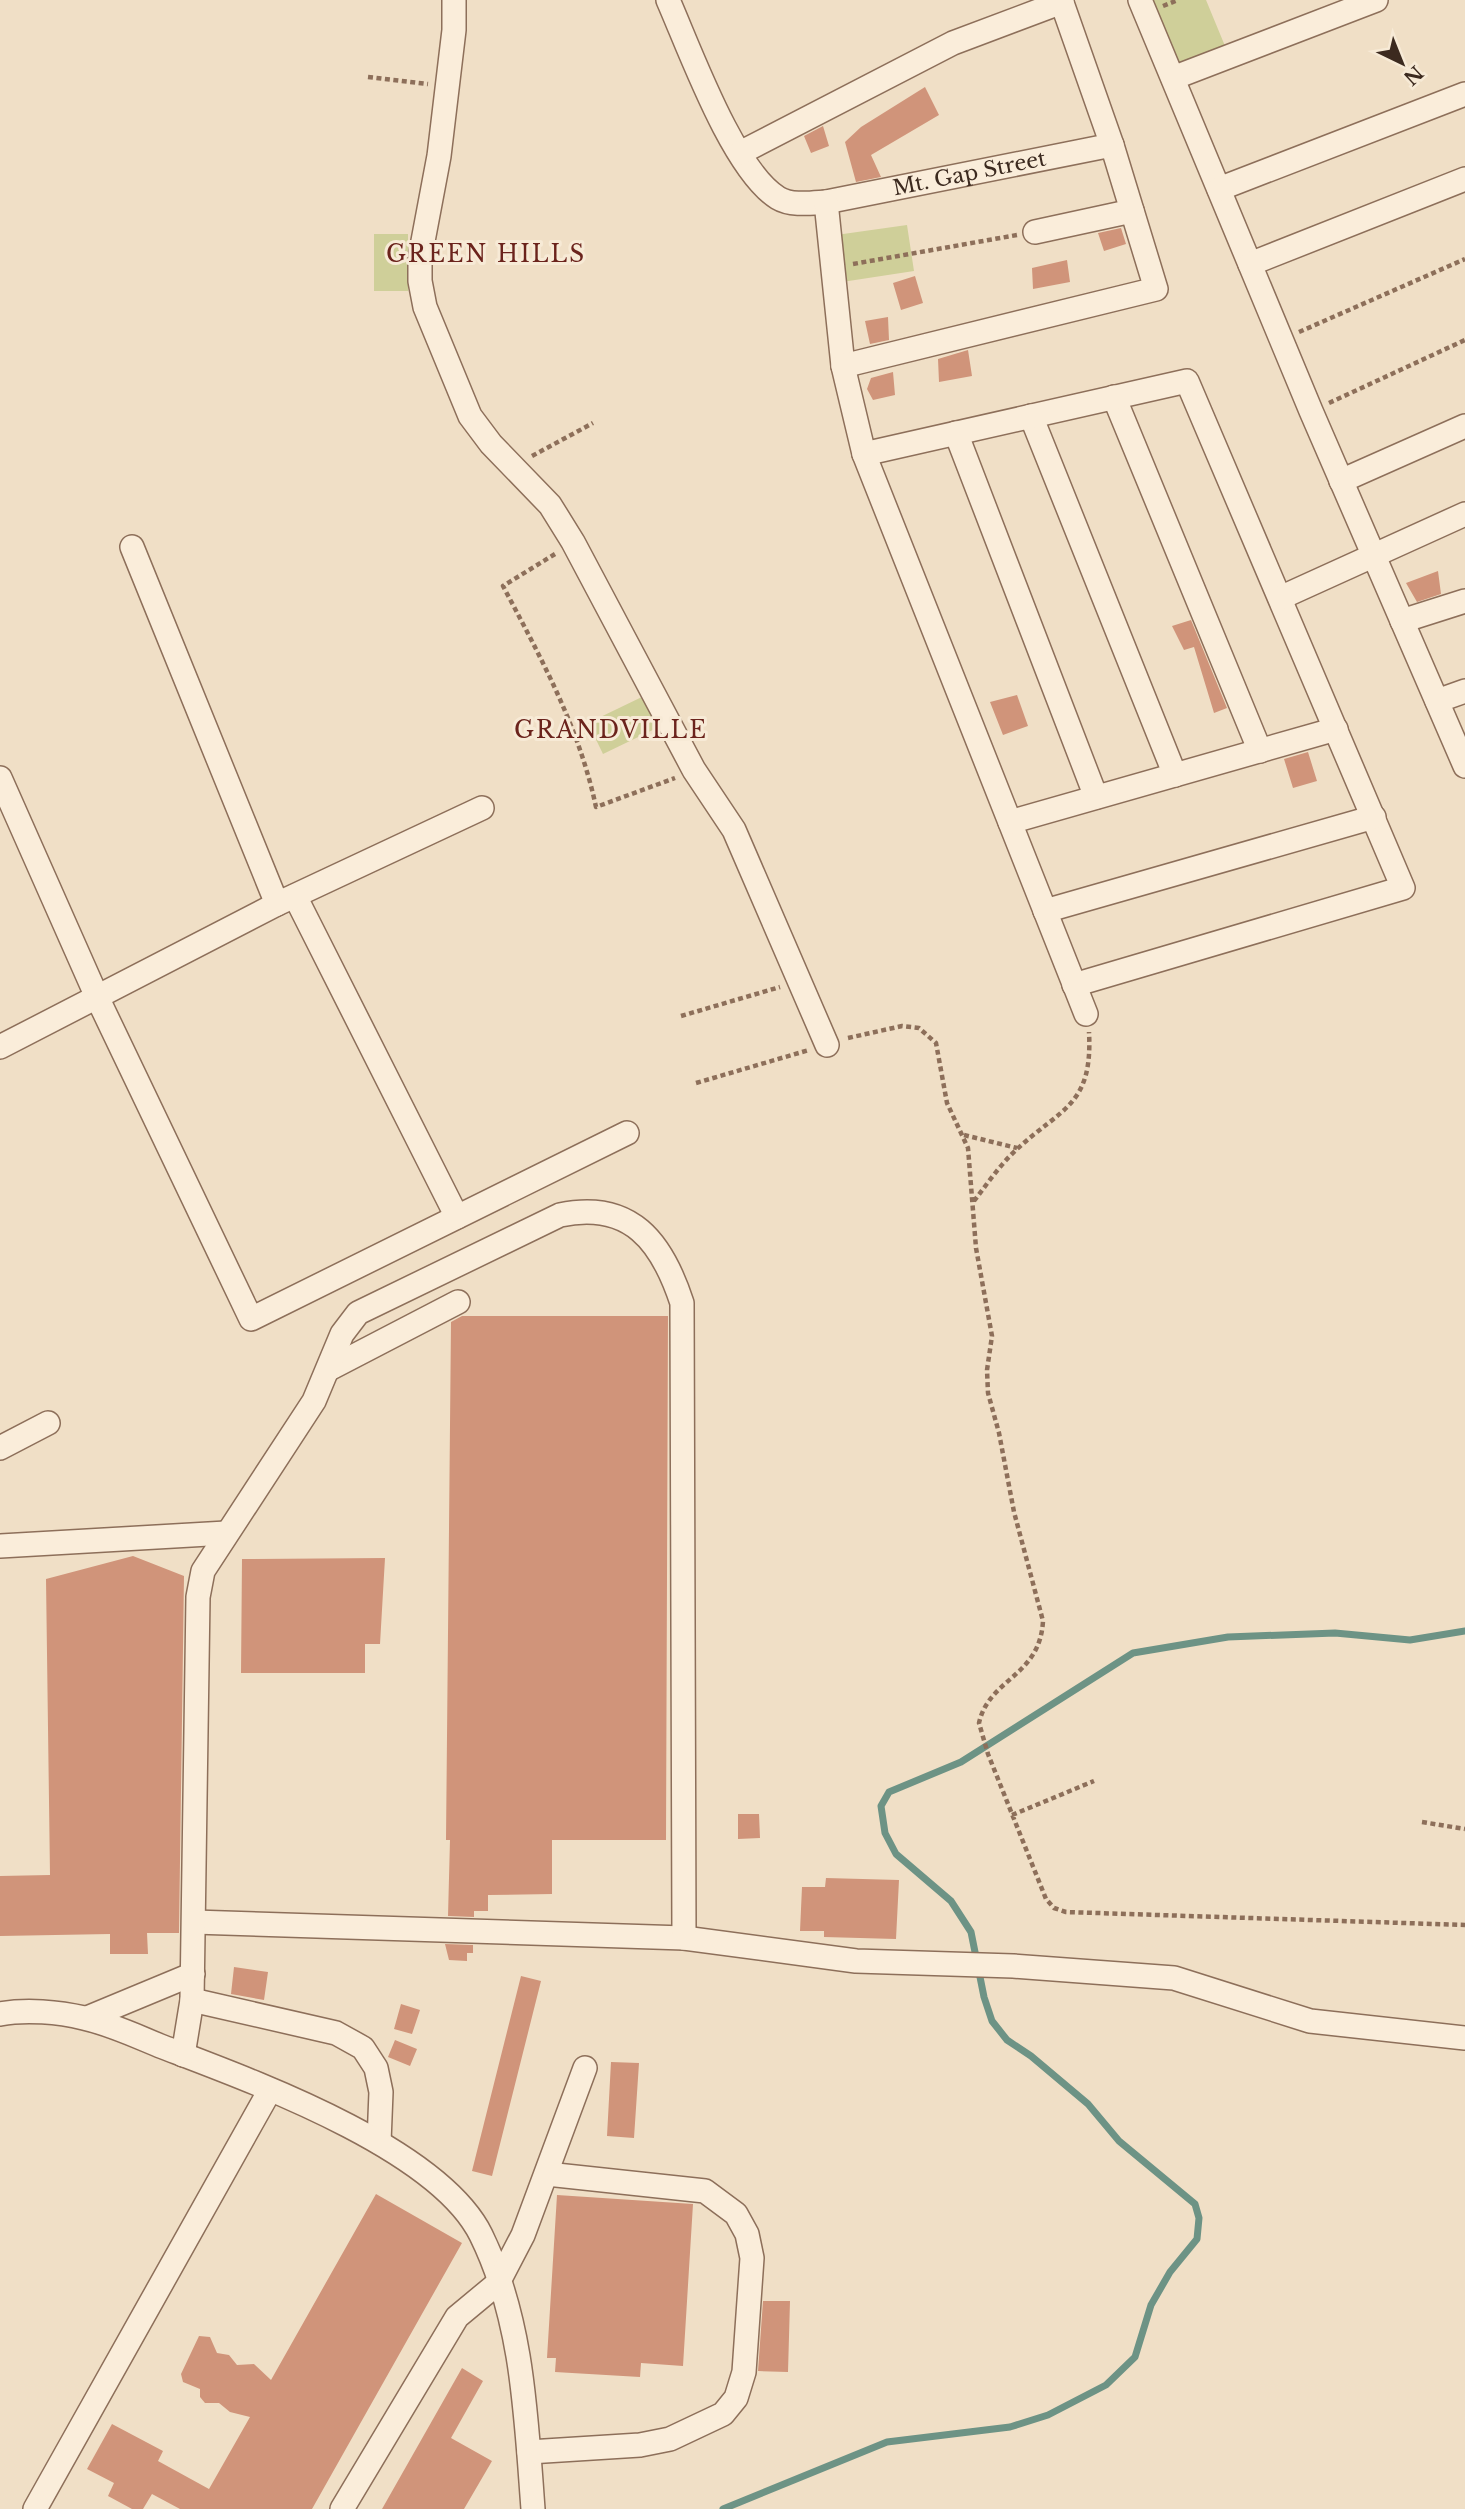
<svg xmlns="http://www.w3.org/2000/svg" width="1465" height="2509" font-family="'Libre Baskerville',serif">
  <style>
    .grass { fill: #cfcf99 }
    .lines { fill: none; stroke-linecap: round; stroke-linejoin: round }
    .stream { stroke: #6d9385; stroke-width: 7 }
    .building { fill: #d0947a }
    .minor-casing { stroke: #8d6f5a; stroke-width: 26 }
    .path { stroke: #8d6f5a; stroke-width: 4.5; stroke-dasharray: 5 3.5; stroke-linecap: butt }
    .minor { stroke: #faedda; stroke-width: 23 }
    .labels { text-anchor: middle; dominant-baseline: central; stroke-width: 6; stroke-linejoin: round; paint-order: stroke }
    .street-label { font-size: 21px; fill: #3c2a1f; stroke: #f7ead6 }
    .neighbourhood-label { font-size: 23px; letter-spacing: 2px; fill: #6b231c; stroke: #f7ead6 }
  </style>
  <rect width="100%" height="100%" fill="#f0dfc6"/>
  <!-- grass -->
  <path class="grass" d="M1150,0H1206L1225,46L1177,66Z
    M907,225L914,271L842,282L836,235Z
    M374,234H408V291H374Z
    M646,695L661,726L603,754L588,723Z"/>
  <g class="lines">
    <!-- stream -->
    <path class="stream" d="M723,2509L887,2442L1010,2427L1048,2415L1106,2385L1135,2357L1151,2305L1170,2272L1197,2239L1199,2218L1195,2204L1119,2141L1088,2104L1031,2056L1007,2040L992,2021L984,1997L971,1932L951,1901L896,1854L885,1833L881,1806L889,1792L961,1762L1133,1653L1228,1637L1335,1633L1410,1640L1465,1631"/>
  </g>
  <!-- building -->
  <path class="building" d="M925,87L939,115L871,155L881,177L856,182L845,142L861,127Z
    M823,126L829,146L811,153L804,136Z
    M1121,228L1126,244L1104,251L1098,233Z
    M1067,260L1070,282L1033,289L1032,268Z
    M915,276L923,303L901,310L893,283Z
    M888,317L889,340L870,344L865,321Z
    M968,350L972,376L939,382L938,359Z
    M893,372L895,395L873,400L867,389L871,378Z
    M1438,571L1441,594L1417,602L1406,583Z
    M1191,620L1227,708L1214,713L1194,647L1184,650L1172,626Z
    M1017,695L1028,726L1003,735L990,702Z
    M1308,752L1317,781L1293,788L1284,759Z
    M462,1316H668L666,1840H552V1894L488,1895V1911H474V1917L448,1916L450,1840H446L451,1322Z
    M133,1556L184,1576L179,1933H147L148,1954H110V1934L0,1936V1876L50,1875L46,1579Z
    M385,1558L380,1644H365V1673H241L242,1559Z
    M738,1814H759L760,1838L738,1839Z
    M826,1878L899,1880L896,1939L824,1937V1931H800L802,1887H825Z
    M445,1944L473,1945V1953H467V1961L449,1960Z
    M234,1967L268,1972L264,2000L231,1994Z
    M521,1976L541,1981L492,2176L472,2171Z
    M401,2004L420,2010L412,2034L394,2029Z
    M395,2040L417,2049L410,2066L388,2057Z
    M611,2062L639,2063L634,2138L607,2136Z
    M376,2194L462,2243L312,2509H180L152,2494L143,2509H132L108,2496L114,2483L87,2469L112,2424L163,2451L158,2461L209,2489L250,2417L230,2412L219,2403H205L200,2397V2389L183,2382L181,2374L199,2336L210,2337L217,2353L229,2355L237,2365L254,2364L271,2380Z
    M557,2195L693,2204L683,2366L641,2363L640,2377L555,2372L556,2358H547Z
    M763,2301H790L788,2372L758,2371Z
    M462,2368L483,2381L451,2438L492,2461L464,2509H382Z"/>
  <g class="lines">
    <defs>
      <g id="minor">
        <path d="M454,0V30L439,156L420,257V281L425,307L470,416L491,444L550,505L573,542L694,770L734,830L827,1045"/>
        <path id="s1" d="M668,0C690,50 733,170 778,198C791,206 811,203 826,202L1112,145"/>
        <path d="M1140,0L1311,411L1465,766"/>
        <path d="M1173,78L1376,0"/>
        <path d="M740,153L953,43L1062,2"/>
        <path d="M1219,189L1465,94"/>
        <path d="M826,202L843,366L864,454L1086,1014"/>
        <path d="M1035,232L1132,211"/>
        <path d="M1250,264L1465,179"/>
        <path d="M843,366L1156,289L1112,145L1061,0"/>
        <path d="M1114,397L1260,751"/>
        <path d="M1031,416L1175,775"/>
        <path d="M956,433L1096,797"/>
        <path d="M864,454L1187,381L1403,888L1074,985"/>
        <path d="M1341,481L1465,426"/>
        <path d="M132,547L277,904"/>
        <path d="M1280,598L1465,514"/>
        <path d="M1402,621L1465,601"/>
        <path d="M1437,701L1465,691"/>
        <path d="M0,778L97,997L251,1319L627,1133"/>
        <path d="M1010,822L1336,729"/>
        <path d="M295,896L457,1217"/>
        <path d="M1045,911L1374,817"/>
        <path d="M0,1047L277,904L482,808"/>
        <path d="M329,1369L458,1302"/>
        <path d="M0,1448L48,1423"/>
        <path d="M0,1546L226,1533"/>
        <path d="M194,1922L684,1938L856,1961L1013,1966L1174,1978L1310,2021L1465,2038"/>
        <path d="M192,2000L336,2033L363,2048L376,2068L381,2092L379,2142"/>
        <path d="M0,2014C26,2009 59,2012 84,2018C111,2024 138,2037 163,2047C252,2081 438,2148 481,2235C523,2320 526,2417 533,2509"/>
        <path d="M87,2018L193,1974"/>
        <path d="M183,2055L192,2000L198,1597L203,1571L314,1401L342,1334L358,1313L560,1215C631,1200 662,1242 682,1303L684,1938"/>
        <path d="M529,2452L640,2445L670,2439L723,2414L736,2398L744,2372L752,2258L747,2234L736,2214L705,2191L547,2174"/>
        <path d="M35,2509L270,2090"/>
        <path d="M342,2509L457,2317L498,2283L523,2235L585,2068"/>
      </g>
    </defs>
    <!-- minor casing -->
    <use href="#minor" class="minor-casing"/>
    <!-- path -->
    <path class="path" d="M1163,6L1178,0
      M368,77L428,84
      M853,264L1017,235
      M1299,332L1465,259
      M1329,403L1465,340
      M532,456L593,423
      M555,554L503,586C541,658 579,727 596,807L675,778
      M681,1016L780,987
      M848,1038L902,1026L919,1028L936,1043L947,1103L968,1148L976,1248L992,1336L987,1370L988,1393L999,1433L1014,1512L1043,1621C1040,1677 989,1678 979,1723L988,1754L1046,1899L1054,1908L1066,1912L1465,1925
      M696,1083L809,1050
      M964,1135L1017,1148
      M974,1201C987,1184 1000,1165 1016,1150C1061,1108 1093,1106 1089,1032
      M1012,1815L1094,1781
      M1422,1822L1465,1829"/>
    <!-- minor -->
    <use href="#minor" class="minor"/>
  </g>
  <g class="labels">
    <!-- street labels -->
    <g class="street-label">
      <text stroke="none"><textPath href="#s1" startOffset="424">Mt. Gap Street</textPath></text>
    </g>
    <!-- neighbourhood labels -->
    <g class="neighbourhood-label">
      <text x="486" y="254">GREEN HILLS</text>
      <text x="611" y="730">GRANDVILLE</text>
    </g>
  </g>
  <!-- north arrow -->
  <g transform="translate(1402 63) rotate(137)" stroke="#f7ead6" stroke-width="5" paint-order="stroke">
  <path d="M0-5L12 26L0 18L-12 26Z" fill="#3c2a1f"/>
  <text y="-10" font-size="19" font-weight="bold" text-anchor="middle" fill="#3c2a1f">N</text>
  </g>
</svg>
